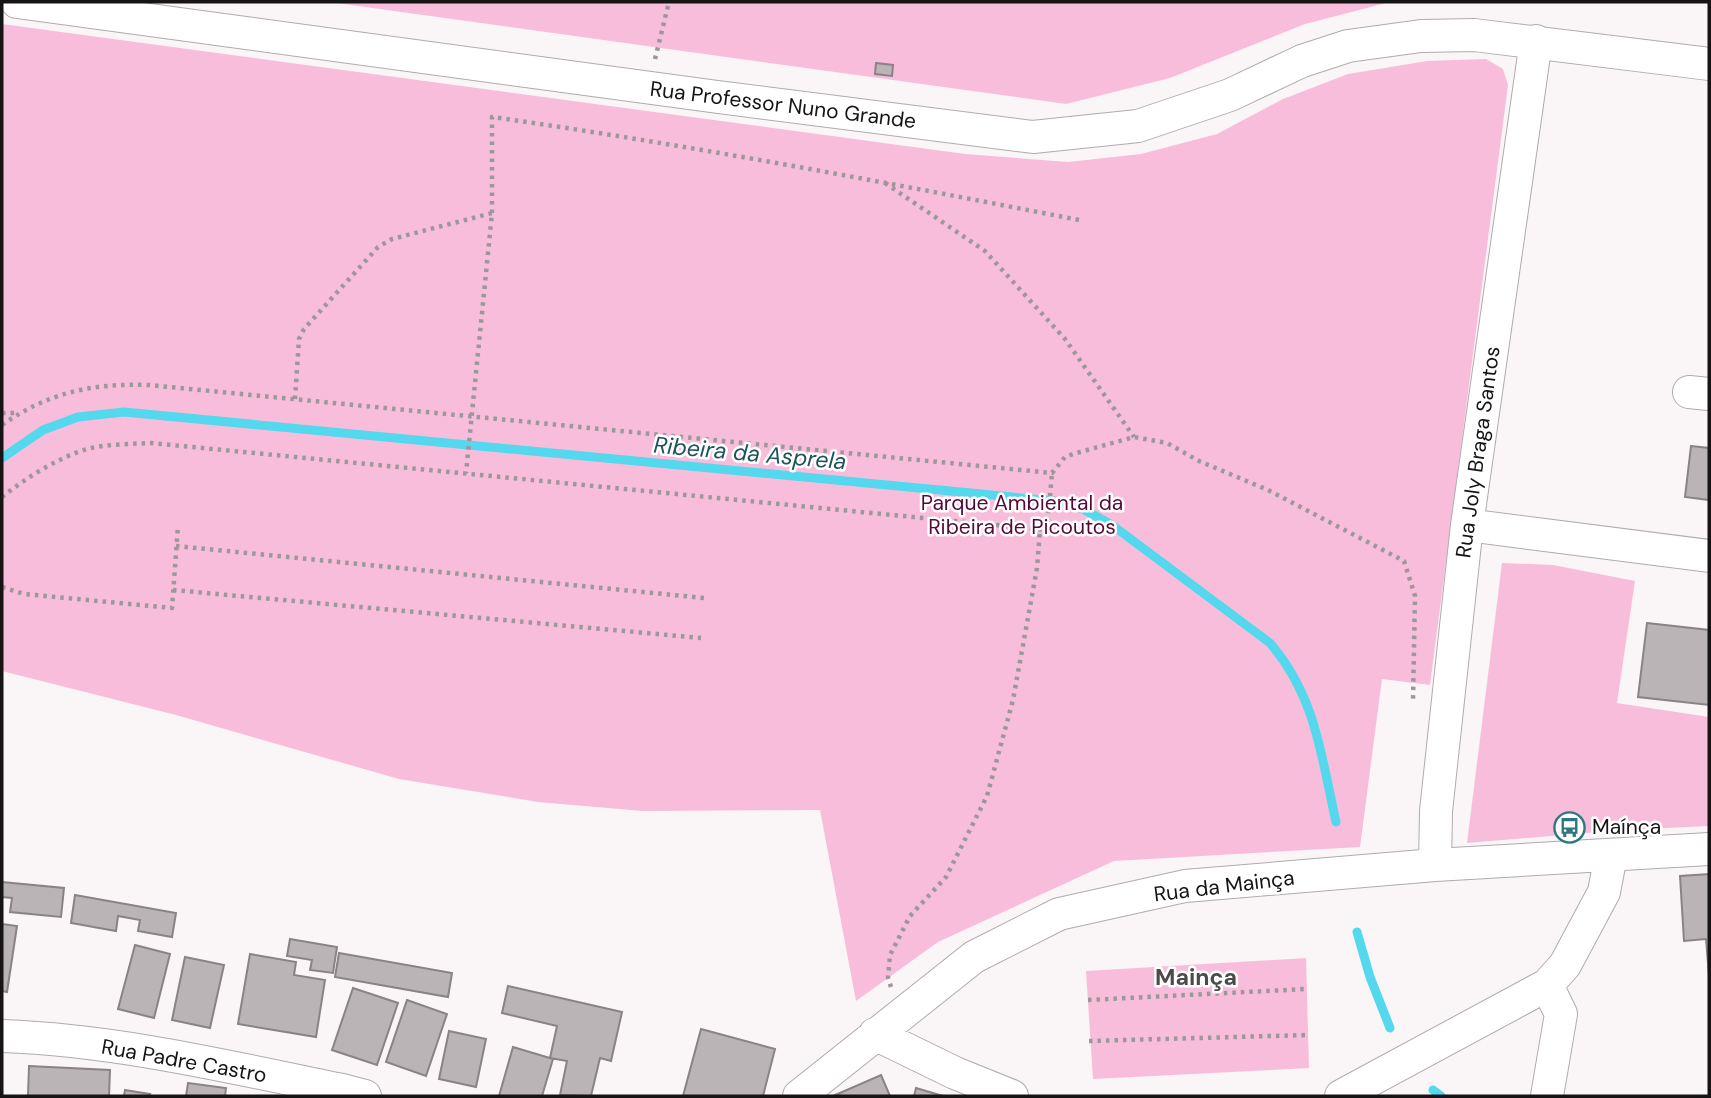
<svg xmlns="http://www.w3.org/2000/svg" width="1711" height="1098" font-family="'DM Sans',sans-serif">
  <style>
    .green { fill: #f9bddc }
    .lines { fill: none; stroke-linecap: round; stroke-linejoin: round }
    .stream { stroke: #54d8ed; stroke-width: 9 }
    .building { fill: #bab4b7; stroke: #888386; stroke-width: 2 }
    .minor-casing { stroke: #b0abad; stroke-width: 34 }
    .path { stroke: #9c989a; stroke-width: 4.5; stroke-dasharray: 3.5 5; stroke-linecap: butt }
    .minor { stroke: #fff; stroke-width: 32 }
    .labels { text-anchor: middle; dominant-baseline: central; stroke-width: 5; stroke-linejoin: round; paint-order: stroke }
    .street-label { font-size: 21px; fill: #161415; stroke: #fff }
    .park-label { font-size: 21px; fill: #55083a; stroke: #fff }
    .poi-label { font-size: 21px; fill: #161415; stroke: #fff; text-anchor: start }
    .water-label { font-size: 23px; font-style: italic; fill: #1d545d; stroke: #fff }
    .neighbourhood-label { font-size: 23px; font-weight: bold; fill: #4e4a4c; stroke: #fff }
  </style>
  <rect width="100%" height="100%" fill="#faf5f7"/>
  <!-- green -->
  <path class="green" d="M329,2H1390L1305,24L1170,78L1066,104Z
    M2,24L965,154L1068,162L1141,154L1217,134L1283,99L1348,74L1427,61L1486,59L1503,69L1508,85L1430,685L1382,679L1360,847L1114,861L938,942L856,1001L820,810L643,811L538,802L399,779L176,715L2,671Z
    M1502,563L1553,565L1635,581L1617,703L1709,717V826L1622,830L1467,843Z
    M1306,958L1309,1068L1093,1079L1086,971Z"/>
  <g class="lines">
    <!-- stream -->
    <path class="stream" d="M2,458L43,430L78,417L124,412L1064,502L1083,509L1112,525L1270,643C1316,697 1321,755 1336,822
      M1357,932L1370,977L1390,1028
      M1433,1090L1441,1096"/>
  </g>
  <!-- building -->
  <path class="building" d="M876,63L893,65L892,76L875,74Z
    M1691,446L1709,448V500L1685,497Z
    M1647,623L1709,630V705L1638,697Z
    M1709,874V976L1706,939L1684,941L1680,876Z
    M2,882L64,888L61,917L10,912L12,898L2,897Z
    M75,895L176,913L172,937L138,931L140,920L118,916L116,931L71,923Z
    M2,924L17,926L7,992L2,991Z
    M290,939L337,947L333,973L310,970L312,960L287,956Z
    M135,945L170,954L154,1018L118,1009Z
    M339,953L452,973L448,997L335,977Z
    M250,954L296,962L294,975L325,980L316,1037L238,1024Z
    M185,957L224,965L210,1028L172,1020Z
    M508,986L622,1012L611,1061L600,1058L591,1096L560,1095L567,1061L550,1058L557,1026L502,1013Z
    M353,988L398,1003L377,1065L332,1050Z
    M407,1000L447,1014L426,1076L386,1062Z
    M701,1029L775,1049L763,1096H683Z
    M449,1031L486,1039L476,1087L439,1079Z
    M513,1047L553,1059L542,1096H499Z
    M29,1066L110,1070L109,1096H28Z
    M881,1075L890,1096H833Z
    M188,1083L226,1088L225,1096H186Z
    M916,1088L943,1096H914Z
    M125,1090L150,1094L149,1096H124Z"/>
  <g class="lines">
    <defs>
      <path id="minor" d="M17,2L718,97L1033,137L1138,126L1230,95L1302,61L1348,46L1421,36L1474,35L1709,64
        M1689,392L1709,394
        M1467,525L1709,556
        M1435,865L1436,811L1467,525L1536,41
        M875,1034L955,1073L1012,1096
        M2,1036C116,1040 230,1067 342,1090L365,1096
        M799,1096L974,957L1059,914L1185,886L1435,865L1709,849
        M1341,1096L1547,985L1565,965L1604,892L1611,855
        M1547,1096L1561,1014L1547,985"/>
    </defs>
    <!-- minor casing -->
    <use href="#minor" class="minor-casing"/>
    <!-- path -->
    <path class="path" d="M655,59L669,2
      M885,183L985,251L1065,339L1134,437
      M492,213V117C689,145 884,182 1079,220
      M295,399L299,339L304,329L378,247L392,239L492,213L466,473
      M2,413H18
      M2,425C49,392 93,383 149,385L1052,473L1065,457L1073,454L1134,437L1167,443L1199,461L1268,490L1404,561L1415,596L1413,701
      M2,497C26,478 57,458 87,449C107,444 130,444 151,443L1047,530L1052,473
      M176,546L704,598
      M2,587L24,594L172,608L178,526
      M173,590L701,638
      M891,987L888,978L890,955L910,916L946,877L987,796L1013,700L1037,568L1040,530
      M1088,1000L1306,989
      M1089,1041L1308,1035"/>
    <!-- minor -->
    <use href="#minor" class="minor"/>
  </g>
  <!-- icons -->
  <defs>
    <symbol id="bus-ring" viewBox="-11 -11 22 22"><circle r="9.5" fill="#fff" stroke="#2f7682" stroke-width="1.5"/><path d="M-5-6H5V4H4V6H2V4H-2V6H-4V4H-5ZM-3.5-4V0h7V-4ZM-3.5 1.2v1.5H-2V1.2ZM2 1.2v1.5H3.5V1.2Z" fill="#2f7682"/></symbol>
  </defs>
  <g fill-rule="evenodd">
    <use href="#bus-ring" x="1552" y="810" width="35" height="35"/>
  </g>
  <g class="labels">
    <!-- street labels -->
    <g class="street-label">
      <text transform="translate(783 105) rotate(7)">Rua Professor Nuno Grande</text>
      <text transform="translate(1478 452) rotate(-82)">Rua Joly Braga Santos</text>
      <text transform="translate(1224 886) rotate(-7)">Rua da Mainça</text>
      <text transform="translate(184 1061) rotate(10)">Rua Padre Castro</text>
    </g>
    <!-- park labels -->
    <g class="park-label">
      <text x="1022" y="503">Parque Ambiental da<tspan x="1022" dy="24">Ribeira de Picoutos</tspan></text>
    </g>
    <!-- poi labels -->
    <g class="poi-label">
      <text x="1592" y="827">Maínça</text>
    </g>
    <!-- water labels -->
    <g class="water-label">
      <text transform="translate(750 453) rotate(5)">Ribeira da Asprela</text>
    </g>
    <!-- neighbourhood labels -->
    <g class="neighbourhood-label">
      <text x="1196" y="977">Mainça</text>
    </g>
  </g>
  <!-- border -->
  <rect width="1711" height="1098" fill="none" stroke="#161415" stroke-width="7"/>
</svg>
